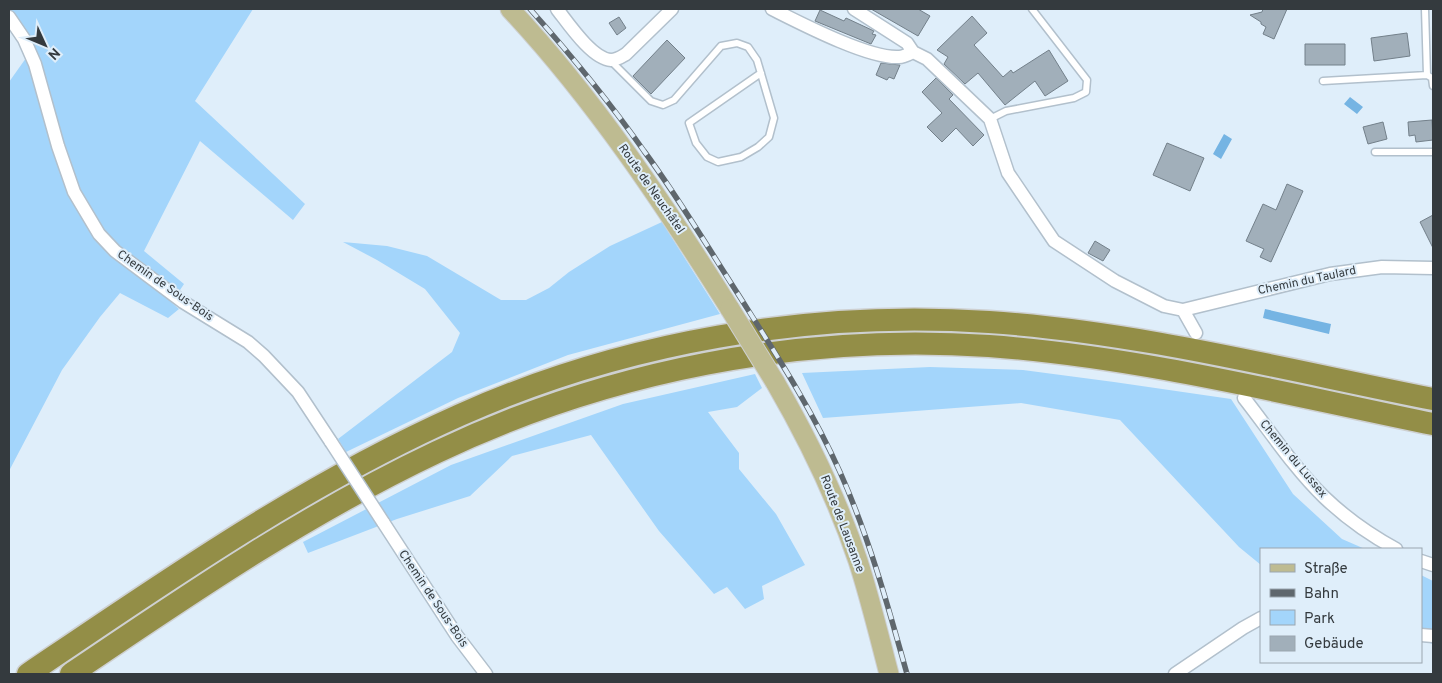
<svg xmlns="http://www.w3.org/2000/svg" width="1442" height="683" viewBox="0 0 1442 683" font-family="Overpass,sans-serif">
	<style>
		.green { fill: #a3d5fb }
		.water { fill: #75b4e3 }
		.building { fill: #a1afba; stroke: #73808a }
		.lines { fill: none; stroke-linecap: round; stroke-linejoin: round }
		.lane-casing { stroke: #b2c0cc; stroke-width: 9 }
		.street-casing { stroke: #b2c0cc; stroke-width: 15 }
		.primary-casing { stroke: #ced0d1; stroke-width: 21 }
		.highway-casing { stroke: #ced0d1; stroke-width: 25 }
		.lane { stroke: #fff; stroke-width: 6 }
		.street { stroke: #fff; stroke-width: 12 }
		.primary { stroke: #bebb91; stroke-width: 19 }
		.highway { stroke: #938e47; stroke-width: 22 }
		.rail-casing { stroke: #5f676d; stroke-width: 5.5 }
		.rail { stroke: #dfeefa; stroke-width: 4; stroke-dasharray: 11; stroke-linecap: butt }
		.street-bridge-casing { stroke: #b2c0cc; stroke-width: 15; stroke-linecap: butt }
		.primary-bridge-casing { stroke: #ced0d1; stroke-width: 21; stroke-linecap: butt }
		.street-bridge { stroke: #fff; stroke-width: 12 }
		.primary-bridge { stroke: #bebb91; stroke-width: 19 }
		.labels { text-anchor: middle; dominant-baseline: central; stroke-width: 4; stroke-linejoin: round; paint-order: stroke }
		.street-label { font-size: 12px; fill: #343a3e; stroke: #dfeefa }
	</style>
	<rect width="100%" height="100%" fill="#dfeefa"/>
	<path class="green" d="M9,9H253L195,101L305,204L293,220L200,141L144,251L184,284L178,293L142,276L179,309L168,318L120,293L100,317L62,370L9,471V82L31,51L9,20Z
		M662,222L720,314L568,355L458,398L346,452L338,439L452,352L460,333L425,289L377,260L343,242L387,246L427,256L501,300H526L549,288L569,272L610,246Z
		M930,367L1023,370L1114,382L1231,399L1293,494L1342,539L1365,549H1261V565L1239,547L1120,420L1021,403L823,418L802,373Z
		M755,374L762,388L737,407L708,412L739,453V469L776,514L805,565L762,586L764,599L745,609L727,587L714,594L659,531L591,435L512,456L470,496L397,519L308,553L303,542L451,465L623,404Z
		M1421,575L1433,581V644L1421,640Z"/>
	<path class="water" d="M1350,97L1363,107L1357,114L1344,104Z
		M1224,134L1232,139L1221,159L1213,154Z
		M1265,309L1331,324L1329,334L1263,318Z"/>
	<path class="building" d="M871,9H918L930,16L918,36Z
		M1263,9H1287L1274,39L1263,34L1266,27L1261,24V22L1250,15L1262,12Z
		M820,10L844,21L846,18L874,31L872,34L876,35L871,44L815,21Z
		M972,16L987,33L974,45L1003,77L1011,70L1013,73L1049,50L1068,81L1045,96L1035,81L1005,105L978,73L965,84L944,64L948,57L937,50Z
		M619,17L626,28L617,35L609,23Z
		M1407,33L1410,56L1374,61L1371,38Z
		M667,40L685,58L651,94L633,76Z
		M1305,44H1345V65H1305Z
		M881,63L900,65L894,79L889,77L887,80L876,75Z
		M936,78L953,95L949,99L984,135L973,146L956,128L942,142L927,127L942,113L922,92Z
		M1432,120L1433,140L1416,142L1415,135L1409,136L1408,122Z
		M1383,122L1387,139L1368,144L1363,127Z
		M1167,143L1204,158L1190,191L1153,175Z
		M1287,184L1303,191L1271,262L1260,257L1264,249L1246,241L1263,204L1276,210Z
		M1433,215V248L1420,222Z
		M1095,241L1110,250L1103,261L1088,253Z"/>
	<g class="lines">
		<g class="lane-casing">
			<path id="lane" d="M611,61L651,101L663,105L674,100L721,46L737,43L748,47L757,60L774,118L769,137L758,147L741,157L718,162L707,157L696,143L689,123L761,73
				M1427,75L1432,78L1433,86
				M1323,81L1427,75L1425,9
				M990,119L1006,111L1074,98L1086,92L1087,80L1032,9
				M1375,152H1433"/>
		</g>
		<g class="street-casing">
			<path id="street" d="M557,9C568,23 592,59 611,60C617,60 621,57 626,54L672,9
				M772,9C800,23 869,59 899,57C904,57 909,54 913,52
				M854,9L907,43L913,52L927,59L990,119L1008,173L1054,241L1115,281L1164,306L1183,310L1330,274L1382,267L1433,268
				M9,17L24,39L35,64L58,146L74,192L99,234L115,251L183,302L248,342L264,356L298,392L331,442
				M1183,310L1196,333
				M1244,398C1270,431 1294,468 1324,497C1346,518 1370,535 1396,549
				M383,522L457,636L486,674
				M1421,561L1433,565
				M1421,635L1433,636
				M1175,674L1243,628L1261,618"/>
		</g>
		<g class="primary-casing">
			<path id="primary" d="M510,9C595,100 664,204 730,309
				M775,382C808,439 837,498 858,561C870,598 879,636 889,674"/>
		</g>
		<g class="highway-casing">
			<path id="highway" d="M28,674C167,580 305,484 460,415C623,342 810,310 989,322C1139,332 1286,370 1433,399
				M71,674C189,594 308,513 437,452C607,371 801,333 989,346C1139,357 1286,394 1433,424"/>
		</g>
		<use href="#lane" class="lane"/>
		<use href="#street" class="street"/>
		<use href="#primary" class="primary"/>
		<use href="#highway" class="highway"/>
		<g class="rail-casing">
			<path id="rail" d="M530,9C570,54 609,101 644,151C678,197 707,246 738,294C774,351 812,409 840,472C869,537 888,606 907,674"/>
		</g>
		<use href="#rail" class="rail"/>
		<g class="street-bridge-casing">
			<path id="street-bridge" d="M331,442L383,522"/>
		</g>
		<g class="primary-bridge-casing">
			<path id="primary-bridge" d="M730,309L775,382"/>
		</g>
		<use href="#street-bridge" class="street-bridge"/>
		<use href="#primary-bridge" class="primary-bridge"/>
	</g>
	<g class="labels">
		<g class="street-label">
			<text transform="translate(651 189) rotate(55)">Route de Neuchâtel</text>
			<text transform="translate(1307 281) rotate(-12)">Chemin du Taulard</text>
			<text transform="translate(165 286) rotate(35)">Chemin de Sous-Bois</text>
			<text transform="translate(1293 459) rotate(50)">Chemin du Lussex</text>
			<text transform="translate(842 524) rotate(69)">Route de Lausanne</text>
			<text transform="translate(433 599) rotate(56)">Chemin de Sous-Bois</text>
		</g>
	</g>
	<rect width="1442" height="683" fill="none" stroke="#343a3e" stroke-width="20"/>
	<rect x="1260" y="548" width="162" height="115" fill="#dfeefa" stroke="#9ba6af"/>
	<rect x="1270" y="564" width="25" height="8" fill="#bebb91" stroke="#9ba6af"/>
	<text x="1304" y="573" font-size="15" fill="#343a3e">Straße</text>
	<rect x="1270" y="589" width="25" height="8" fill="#5f676d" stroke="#9ba6af"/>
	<text x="1304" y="598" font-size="15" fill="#343a3e">Bahn</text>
	<rect x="1270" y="610" width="25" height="15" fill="#a3d5fb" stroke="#9ba6af"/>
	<text x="1304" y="623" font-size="15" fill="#343a3e">Park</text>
	<rect x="1270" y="636" width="25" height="15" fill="#a1afba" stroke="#9ba6af"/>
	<text x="1304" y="648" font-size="15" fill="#343a3e">Gebäude</text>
	<g transform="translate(45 45) rotate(134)" stroke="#dfeefa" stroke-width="4" paint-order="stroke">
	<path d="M0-4L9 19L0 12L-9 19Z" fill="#343a3e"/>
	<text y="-8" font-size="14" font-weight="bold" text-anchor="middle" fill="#343a3e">N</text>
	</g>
</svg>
